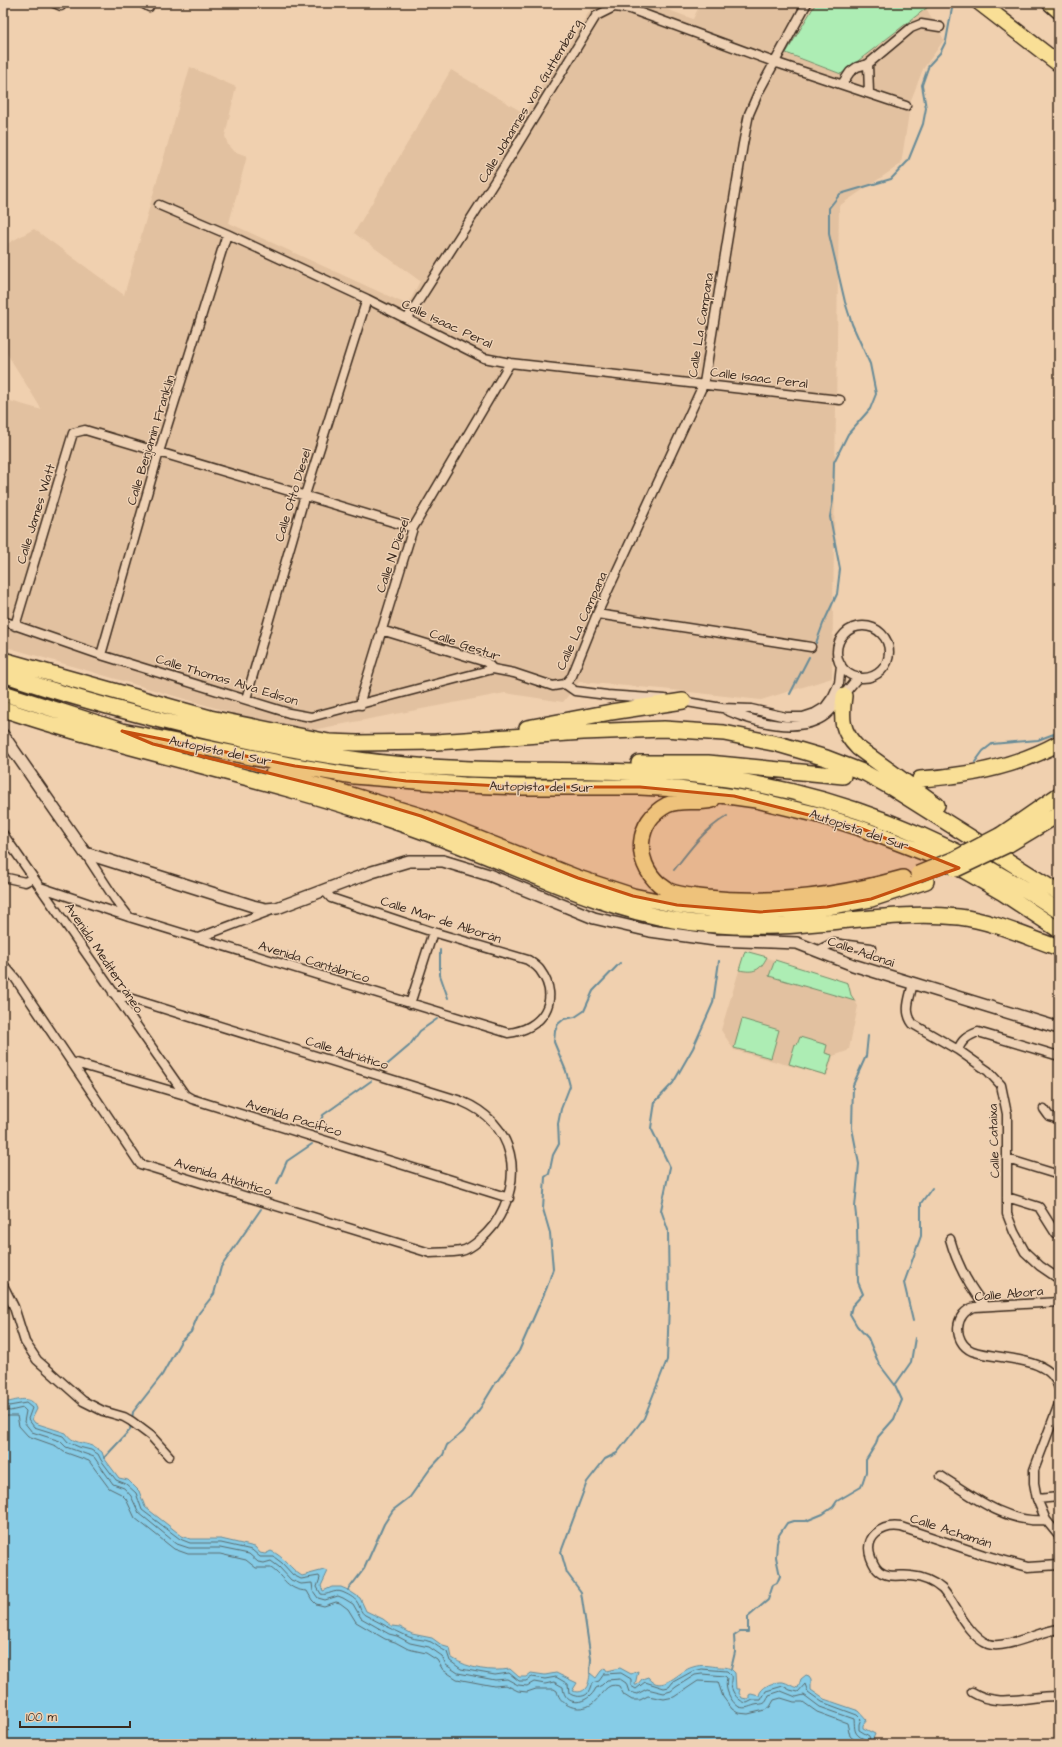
<svg xmlns="http://www.w3.org/2000/svg" width="1062" height="1747" viewBox="0 0 1062 1747" font-family="'Architects Daughter',sans-serif">
	<style>
		.built { fill: #e2c1a0 }
		.green { fill: #adedb4; stroke: #748c69 }
		.water { fill: #86cce7; stroke: #688b97 }
		.lines { fill: none; stroke-linecap: round; stroke-linejoin: round }
		.shore { stroke: #596b6e; stroke-width: 1 }
		.stream { stroke: #688b97; stroke-width: 2 }
		.street-casing { stroke: #3b2a1e; stroke-width: 11 }
		.secondary-casing { stroke: #3b2a1e; stroke-width: 14 }
		.highway-casing { stroke: #3b2a1e; stroke-width: 18 }
		.street { stroke: #eed1b4; stroke-width: 8 }
		.secondary { stroke: #eed1b4; stroke-width: 11 }
		.highway { stroke: #f9df96; stroke-width: 15 }
		.highway-bridge-casing { stroke: #3b2a1e; stroke-width: 18; stroke-linecap: butt }
		.highway-bridge { stroke: #f9df96; stroke-width: 15 }
		.marked { fill: #c55010; fill-opacity: 0.2; stroke: #c55010; stroke-width: 3; stroke-linejoin: round }
		.labels { text-anchor: middle; dominant-baseline: central; stroke-width: 3; stroke-linejoin: round; paint-order: stroke }
		.street-label { font-size: 13px; fill: #3b2a1e; stroke: #eed1b4 }
	</style>
	<rect width="100%" height="100%" fill="#f0d0af"/>
	<filter id="ink" filterUnits="userSpaceOnUse"><feTurbulence type="fractalNoise" baseFrequency=".025" numOctaves="2"/><feDisplacementMap in="SourceGraphic" scale="8" xChannelSelector="R" yChannelSelector="G"/><feConvolveMatrix kernelMatrix="1 2 1 2 8 2 1 2 1" color-interpolation-filters="sRGB"/></filter>
	<g filter="url(#ink)">
		<path class="built" d="M599,3H650L693,19L701,3H801L776,50L841,74L926,8L944,40L923,69L911,100L901,164L839,206L832,678L761,700L662,689L579,682L563,702L505,693L307,731L236,714L3,646V399L42,410L3,347V246L34,229L124,295L190,67L236,87L225,136L228,145L233,151L247,156L229,223L408,305L420,281L354,233L451,70L524,113L593,6Z
			M745,951L848,983L851,995L858,1006L849,1049L847,1051L833,1056L827,1076L734,1050L721,1030Z"/>
		<path class="green" d="M816,3H933L841,74L786,53Z
			M745,951L767,957C760,971 754,973 739,970Z
			M775,960L848,983L851,995L855,1001L769,976Z
			M742,1019L779,1030L771,1058L734,1048Z
			M800,1037L827,1045L825,1053L832,1055L826,1075L789,1064L795,1044L797,1045Z"/>
		<path class="water" d="M3,1397L9,1402C20,1399 33,1396 37,1409L32,1419L35,1423L66,1433C73,1444 83,1442 93,1446C96,1447 99,1450 102,1452L104,1458L119,1478L128,1480L139,1491L145,1507L182,1536L190,1539H221L255,1547L260,1553L265,1554L271,1551C284,1556 290,1569 302,1576L324,1570L328,1571L321,1586L323,1591L332,1587H341L348,1590L360,1598L366,1611L383,1619L392,1626L400,1627L412,1634L432,1638L443,1646L450,1648L452,1658C469,1669 491,1672 510,1669L519,1677H526L531,1673L545,1675L556,1673L577,1683L572,1691C586,1695 589,1685 590,1673L596,1678L601,1671L605,1668L607,1671L620,1668L631,1674L638,1671L635,1685H637L642,1679L648,1677C662,1696 679,1670 693,1667C702,1664 710,1666 719,1667C726,1667 730,1667 735,1673L736,1689H740L739,1693L742,1698L747,1699L749,1698V1695L751,1694L759,1696C760,1687 774,1681 783,1682C788,1683 792,1687 798,1688L801,1679L806,1675L809,1676L811,1679V1690L824,1699L859,1711L867,1720L863,1725V1728L875,1734L873,1739L879,1744H3Z"/>
		<g class="lines">
			<path class="shore" d="M3,1402L9,1406L26,1403L32,1408L28,1419L34,1427L63,1436L68,1442L79,1447L91,1450L98,1454L101,1460L116,1480L126,1484L136,1493L142,1510L180,1539L190,1543H221L252,1550L260,1557H274L282,1563L293,1575L301,1579L319,1576L320,1578L317,1587L321,1594C328,1596 334,1589 342,1592C347,1594 355,1598 357,1602C360,1606 360,1612 365,1615C380,1623 394,1630 409,1637C416,1640 424,1639 431,1642C436,1645 441,1649 447,1652L450,1661L461,1669L495,1675L509,1673L519,1681H526L532,1677L545,1679L556,1677L568,1684L569,1693C573,1697 584,1698 588,1693C590,1690 591,1686 592,1683L599,1681L604,1674L621,1673L631,1679V1686L636,1689L645,1682L664,1688L669,1687L673,1682L693,1671L701,1669L727,1671L731,1675C732,1679 730,1682 731,1685C732,1693 739,1702 747,1703L753,1700H761L766,1691L783,1686L790,1690L798,1692L805,1684L808,1692L822,1702L857,1715L861,1719L859,1724V1730L869,1736L871,1744
				M3,1409L10,1411L23,1408L26,1411L24,1422L32,1432L60,1441L66,1447L94,1457L113,1484L124,1488L131,1496L139,1513L177,1544L189,1548H220L249,1554L258,1562L264,1563L271,1561L279,1567L291,1580L301,1584L312,1583L313,1591L318,1598L325,1600L338,1596L343,1598L353,1604L361,1618L389,1634L397,1636L410,1643L429,1647L442,1656L446,1665L458,1673L495,1680L507,1679L518,1685L527,1686L534,1682L545,1684L554,1682L563,1687C564,1708 588,1705 596,1688L602,1685L607,1680L620,1679L626,1683L629,1692L637,1694L647,1689L664,1693L671,1691L676,1687L695,1675L702,1674L725,1676L727,1678C724,1688 730,1701 739,1707C746,1709 748,1707 755,1705C764,1703 765,1706 769,1695L781,1691L796,1697L804,1695L820,1707L854,1719C855,1729 853,1734 864,1739L866,1744
				M3,1416H17L19,1426L28,1436L56,1446L64,1452L89,1461L109,1488L121,1494L126,1499L135,1518L174,1549L188,1554H220L246,1560L256,1568H271C285,1578 287,1590 307,1591L312,1600L316,1604L324,1606L336,1602L340,1603L348,1609L356,1622L385,1639L395,1642L408,1649L426,1653L437,1660L443,1670L457,1679L494,1686L506,1685L518,1691L527,1692L536,1689H554L557,1691C560,1706 579,1713 592,1704C599,1699 602,1690 610,1686C612,1685 617,1685 619,1686L624,1695L632,1700H640L648,1696L664,1699L674,1697L698,1681L718,1682L723,1697L732,1709L738,1713L748,1714L765,1710L770,1707L774,1700L781,1698L794,1702H803L817,1712L847,1723L850,1736L859,1744"/>
			<path class="stream" d="M816,643L823,624L837,594L840,569L830,517L833,500L834,462L848,434L870,409L876,394L870,364L852,324L845,302L829,234V208L840,194L891,179L908,161L923,124L926,108L922,85L929,65L940,53L946,41L953,3
				M790,694L809,657
				M975,762L983,751L992,744L1038,740L1059,732
				M674,870C690,849 704,830 727,816
				M440,950V975L448,998
				M382,1069L409,1046L420,1031L437,1019
				M317,1130L323,1115L371,1081
				M277,1184L287,1161L312,1144
				M913,1321L904,1283L921,1236V1203L932,1188
				M895,1385L911,1362L915,1338
				M132,1419L133,1412L162,1375L181,1341L191,1332L199,1313L214,1294L221,1267L261,1209
				M104,1458L130,1430L131,1423
				M348,1590L364,1569L384,1524L393,1510L410,1497L430,1469L443,1455L447,1445L463,1432L481,1407L495,1384L519,1351L547,1287L553,1269L550,1233L543,1209L545,1177L549,1174L553,1155L559,1144L558,1124L561,1109L570,1086L566,1071L554,1042L555,1031L558,1024L564,1019L575,1017L584,1011L593,991L620,963
				M731,1669L735,1652L734,1636L740,1632H748V1617L768,1600L773,1585L777,1583L780,1576L776,1557L777,1543L779,1535L787,1523L793,1521H806L823,1514L833,1507L837,1501L861,1487L866,1472V1460L876,1444L878,1437L894,1419L902,1400L895,1385L879,1364L868,1338L857,1326L850,1314L852,1306L863,1294L858,1282L857,1224L855,1207L859,1164L852,1128L853,1085L866,1056L868,1036
				M590,1673L591,1659L581,1592L567,1573L561,1552L587,1482L605,1459L617,1453L644,1418L667,1360L669,1304L668,1230L661,1210L670,1167L651,1128L655,1102L673,1083L693,1048L713,1003L719,961"/>
			<g class="street-casing">
				<path id="street" d="M54,3L61,6L62,3
					M142,3L149,7
					M868,64L869,93
					M842,84L850,72L857,67L868,64L911,28L921,24L940,27
					M159,205L227,234L367,299L484,358L510,363L840,400
					M407,319L502,170L596,16L614,7L630,9L774,62L906,106
					M597,614L811,647
					M3,621L101,655L289,713L311,717L493,669
					M15,626L73,433L85,430L413,528
					M837 652a26 26 0 1 1 52 0a26 26 0 1 1-52 0Z
					M381,630L486,662L493,669L514,673L553,686L565,684
					M101,655L159,452L227,234
					M565,684L572,676L597,614L704,383L743,144L749,114L759,91L807,3
					M565,684L575,691L607,695L665,699
					M246,699L305,495L367,299
					M681,701L722,708L751,709L786,717H803L815,713L825,707L833,696L839,683L841,665
					M361,705V698L413,528L510,363
					M726,710C753,722 801,735 826,715C839,704 847,688 859,677
					M3,834L185,1095
					M85,853L115,899L129,917
					M3,877L25,882L33,878
					M40,887L129,917L508,1033C542,1030 562,1000 540,970C537,966 532,963 528,960L433,932L331,898L324,890
					M198,938L272,910
					M817,951L833,943L871,948
					M3,964L15,978L140,1164L430,1253C440,1252 451,1253 461,1251C472,1249 487,1234 494,1225C526,1178 515,1123 461,1101L113,993
					M913,983C910,998 903,1011 913,1024L958,1050L988,1071L1001,1085L1007,1114V1214L1014,1232L1025,1252L1040,1266L1059,1279
					M410,1004L433,932
					M958,1050C962,1039 968,1036 978,1032L1059,1056
					M72,1062L185,1095L192,1099L509,1198
					M1044,1109L1049,1116L1059,1119
					M1007,1159L1059,1175
					M1007,1197L1039,1207L1056,1234L1059,1235
					M950,1239C957,1264 968,1285 984,1305
					M3,1285L14,1307L25,1342L37,1360L83,1401L103,1411L124,1417L131,1421L151,1436L169,1456
					M1059,1302L975,1307C954,1312 952,1342 972,1351C999,1361 1050,1354 1059,1388
					M1059,1404L1034,1470V1483L1037,1499L1046,1520L1059,1536
					M941,1476C972,1496 1007,1524 1046,1520
					M1037,1499L1059,1497
					M1059,1565L1028,1567L984,1555L901,1527C882,1524 863,1537 871,1558C873,1563 875,1568 879,1571C889,1579 901,1574 911,1576C922,1577 934,1582 942,1589C945,1592 948,1597 951,1601C960,1615 972,1638 988,1644C1005,1650 1040,1631 1059,1629
					M972,1692C999,1709 1029,1695 1059,1696"/>
			</g>
			<g class="secondary-casing">
				<path id="secondary" d="M3,735L85,853L253,906L266,909L277,908L372,872L409,861H443L489,875L594,918L650,931L715,940L797,943L853,965L1059,1028"/>
			</g>
			<g class="highway-casing">
				<path id="highway" d="M980,3L1059,64
					M1050,3L1059,11
					M3,660L210,718L329,742L357,743L436,742L583,732L664,729L724,733L778,744L826,758L865,773L892,788L1059,893
					M3,674C64,695 126,712 188,727C256,743 324,757 394,764C473,772 552,769 631,772C649,773 667,773 686,774C822,787 945,835 1059,911
					M3,693L122,731L295,766L354,776L464,785L519,787H640L678,789L756,800L819,815L860,828L928,854L965,871L1003,893L1059,930
					M844,696C841,719 841,731 858,748L937,805
					M3,709C128,751 259,776 384,818C431,833 477,852 523,871C574,892 619,910 674,920C708,926 744,927 778,926C839,923 899,911 959,917C993,921 1027,937 1059,948
					M527,728L611,712L683,701
					M639,763H708L843,776
					M272,775L328,788L421,816L578,878L633,896L677,905L722,911L760,912L794,910L827,907L871,899L926,881
					M920,779C969,776 1016,767 1059,743
					M712,800C698,804 681,798 667,805C636,821 633,861 659,884C662,886 665,889 669,891C681,896 694,896 707,898C774,905 839,896 903,878
					M1001,835L1059,795
					M1009,844L1059,814"/>
			</g>
			<use href="#street" class="street"/>
			<use href="#secondary" class="secondary"/>
			<use href="#highway" class="highway"/>
			<g class="highway-bridge-casing">
				<path id="highway-bridge" d="M956,869L1009,844
					M918,874L955,859L1001,835"/>
			</g>
			<use href="#highway-bridge" class="highway-bridge"/>
		</g>
	</g>
	<path class="marked" d="M122,731L295,766L406,781L519,787H640L734,796L860,828L959,868L871,899L827,907L760,912L677,905L633,896L578,878L421,816L328,788L153,744Z"/>
	<g class="labels">
		<g class="street-label">
			<text transform="translate(530 101) rotate(-59)">Calle Johannes von Guttemberg</text>
			<text transform="translate(447 324) rotate(25)">Calle Isaac Peral</text>
			<text transform="translate(701 325) rotate(-81)">Calle La Campana</text>
			<text transform="translate(759 378) rotate(7)">Calle Isaac Peral</text>
			<text transform="translate(151 440) rotate(-73)">Calle Benjamin Franklin</text>
			<text transform="translate(293 495) rotate(-73)">Calle Otto Diesel</text>
			<text transform="translate(36 514) rotate(-73)">Calle James Watt</text>
			<text transform="translate(393 555) rotate(-71)">Calle N Diesel</text>
			<text transform="translate(582 621) rotate(-66)">Calle La Campana</text>
			<text transform="translate(465 645) rotate(19)">Calle Gestur</text>
			<text transform="translate(227 680) rotate(17)">Calle Thomas Alva Edison</text>
			<text transform="translate(220 751) rotate(12)">Autopista del Sur</text>
			<text transform="translate(541 787) rotate(1)">Autopista del Sur</text>
			<text transform="translate(859 830) rotate(19)">Autopista del Sur</text>
			<text transform="translate(441 920) rotate(18)">Calle Mar de Alborán</text>
			<text transform="translate(861 952) rotate(19)">Calle Adonai</text>
			<text transform="translate(104 958) rotate(56)">Avenida Mediterráneo</text>
			<text transform="translate(314 962) rotate(17)">Avenida Cantábrico</text>
			<text transform="translate(347 1053) rotate(17)">Calle Adriático</text>
			<text transform="translate(294 1118) rotate(17)">Avenida Pacífico</text>
			<text transform="translate(994 1141) rotate(-92)">Calle Cataixa</text>
			<text transform="translate(223 1177) rotate(17)">Avenida Atlántico</text>
			<text transform="translate(1009 1294) rotate(-5)">Calle Abora</text>
			<text transform="translate(951 1531) rotate(18)">Calle Achamán</text>
		</g>
	</g>
	<rect width="1062" height="1747" fill="none" stroke="#eed1b4" stroke-width="16"/>
	<rect x="8" y="8" width="1046" height="1731" fill="none" stroke="#3b2a1e" stroke-width="1.5" filter="url(#ink)"/>
	<path d="M20 1721v6h110v-6" fill="none" stroke="#3b2a1e" stroke-width="2"/>
	<text x="26" y="1721" font-size="12" fill="#3b2a1e" stroke="#eed1b4" stroke-width="3" paint-order="stroke">100 m</text>
</svg>
